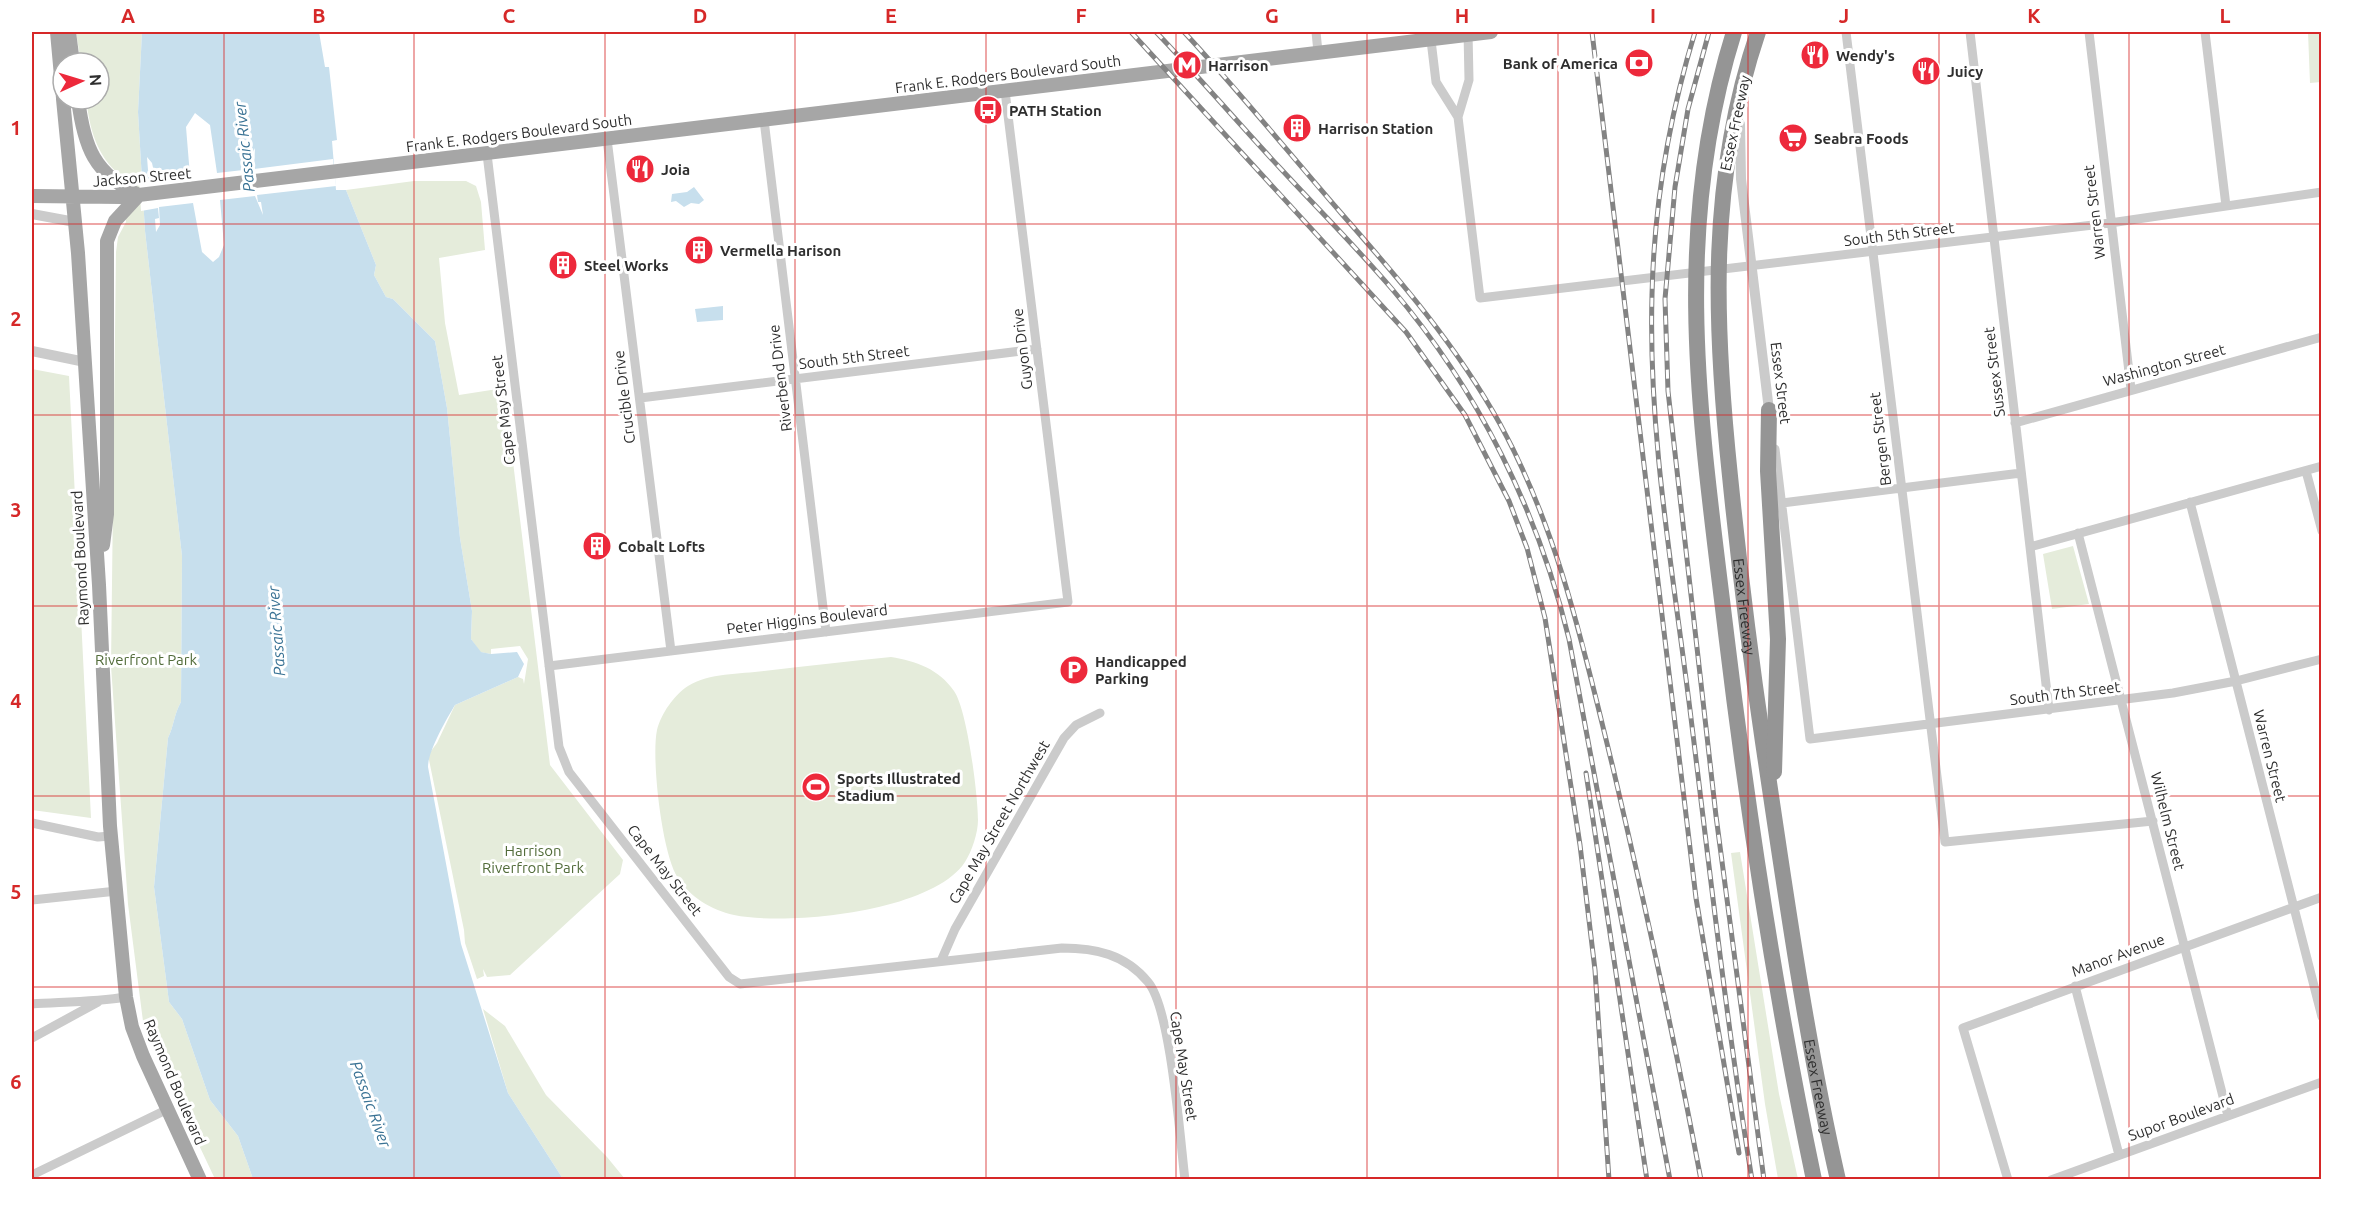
<svg xmlns="http://www.w3.org/2000/svg" width="2353" height="1211" viewBox="0 0 2353 1211" font-family="Ubuntu,sans-serif">
	<style>
		.green { fill: #e5ecdb }
		.water { fill: #c7dfed }
		.pier { fill: #fff }
		.lines { fill: none; stroke-linecap: round; stroke-linejoin: round }
		.minor { stroke: #cbcbcb; stroke-width: 9 }
		.tertiary { stroke: #cbcbcb; stroke-width: 10 }
		.primary { stroke: #a6a6a6; stroke-width: 14 }
		.motorway { stroke: #959595; stroke-width: 16 }
		.rail-casing { stroke: #838383; stroke-width: 5 }
		.rail { stroke: #fff; stroke-width: 3; stroke-dasharray: 9; stroke-linecap: butt }
		.grid { fill: none; stroke: #d62828; stroke-width: 1.5; stroke-opacity: 0.55 }
		.labels { text-anchor: middle; dominant-baseline: central; stroke-width: 6; stroke-linejoin: round; paint-order: stroke }
		.poi-label { font-size: 15px; font-weight: bold; fill: #2e2e2e; stroke: #fff; text-anchor: start }
		.street-label { font-size: 15px; fill: #2e2e2e; stroke: #fff }
		.park-label { font-size: 15px; fill: #526c3a; stroke: #fff }
		.water-label { font-size: 16px; font-style: italic; fill: #397294; stroke: #fff }
		.neatline { fill: none; stroke: #d62828; stroke-width: 2 }
		.grid-label { font-size: 20px; text-anchor: middle; font-weight: bold; fill: #d62828 }
	</style>
	<rect width="100%" height="100%" fill="#fff"/>
	<path class="green" d="M76,32H142L138,112L145,231L182,556L181,702C174,714 174,726 168,738L154,887L169,1002L182,1019L210,1100L238,1136L253,1179H215L144,1029L128,904L111,666L116,252L118,237L126,222L120,175C96,155 90,129 86,99H99V63H81Z
		M2308,32H2321V82L2310,83Z
		M414,181H466L476,186L481,202L485,250L439,258L445,323L459,395L504,388L550,765L623,860L620,874L510,975L487,977L483,969L484,976L477,979L465,943L464,930L428,755L437,743L455,705L518,677L523,679L524,684L528,659L520,646L491,649V654L480,652L471,639L472,611L460,538L447,408L435,341L393,299L386,297L374,275L376,265L346,190Z
		M32,369L69,376L91,818L32,810Z
		M2073,546L2089,604L2052,609L2043,554Z
		M891,657C916,661 939,669 954,691C967,709 978,795 978,820C978,833 972,851 965,862C932,912 789,926 734,915C711,910 690,897 678,878C662,855 651,758 657,730C661,714 674,695 688,686C709,673 740,674 764,671C807,666 849,661 891,657Z
		M1740,852L1779,1094L1798,1179H1778L1765,1104L1731,853Z
		M483,1009L505,1026L546,1095L607,1157L625,1179H563L508,1093Z"/>
	<path class="water" d="M142,32H319L325,67H329L337,140L332,141L336,190H346L376,265L374,275L386,297L393,299L435,341L447,408L460,538L472,611L471,639L481,652L491,654L517,652L524,664L518,677L455,705C446,720 428,751 428,767L461,944L508,1093L563,1179H253L238,1136L210,1100L182,1019L169,1002L154,887L168,738C174,726 174,714 181,702L182,556L145,231L138,112Z
		M694,187L704,200L699,204L691,203L684,207L676,201L671,202L672,194L687,192Z
		M723,306V320L697,322L695,309Z"/>
	<path class="pier" d="M195,113L210,125L217,173L252,169V154L255,148L254,169L333,159L336,186L257,195L258,202H261L263,215L255,196L220,200L224,245L219,257L213,262L202,252L193,203L159,207L160,225L156,232L155,219L159,218L158,208L141,211L139,181H154L153,170H148L147,157L152,163L156,181L190,176L186,127Z"/>
	<g class="lines">
		<path class="minor" d="M1316,32L1318,52
			M1430,32L1436,82L1458,117
			M1468,32L1469,80L1458,117L1480,298L2110,223L2322,192
			M1846,32L1945,842L2153,821
			M1970,32L2049,710
			M2089,32L2131,389
			M2205,32L2226,206
			M764,120L826,632
			M607,139L671,651
			M487,154L559,747L569,772L729,977L740,984L1062,948C1095,948 1125,954 1148,982C1171,1009 1180,1139 1185,1180
			M640,398L1037,349
			M2015,423L2322,337
			M1775,449L1810,739L2173,693L2236,681L2322,659
			M2306,471L2322,531
			M2190,502L2322,1017
			M1782,503L2021,473
			M2078,533L2228,1116
			M2030,547L2322,466
			M549,666L1068,602L1005,91
			M32,823L98,837L111,836
			M32,900L117,891
			M941,961L955,929L1064,738L1076,725L1100,713
			M2075,986L2119,1155
			M32,1004C63,1002 95,1002 126,997
			M32,1038L98,1002
			M32,1175L168,1109
			M2008,1180L1963,1028L2322,897
			M2051,1180L2322,1082"/>
		<path class="tertiary" d="M1740,124L1741,179L1769,410
			M32,214L75,222
			M32,351L85,362"/>
		<path class="primary" d="M57,32L63,98
			M69,32L73,63
			M63,99L78,253L99,585L110,826L126,997L132,1027L143,1056L200,1180
			M78,99C84,147 94,174 139,195
			M32,196L122,197L1491,32
			M103,545L107,514V241L115,221L139,195"/>
		<g class="motorway">
			<path d="M1734,32C1670,236 1701,425 1726,633C1748,816 1776,999 1814,1180"/>
			<path id="s1" d="M1758,32C1708,180 1714,323 1730,476C1739,565 1750,654 1763,742C1785,889 1805,1035 1838,1180"/>
			<path d="M1769,410L1768,471L1778,639L1774,772"/>
		</g>
		<g class="rail-casing">
			<path id="rail" d="M1131,32L1406,332L1465,415L1509,501L1527,548L1545,618L1580,845L1595,970L1609,1180
				M1156,32C1199,77 1239,124 1281,169C1318,209 1357,248 1392,289C1478,390 1538,511 1569,639L1670,1180
				M1184,32C1238,90 1288,152 1341,213C1399,279 1457,346 1500,424C1559,532 1584,650 1613,768C1645,905 1675,1041 1701,1180
				M1592,32L1696,898L1739,1153
				M1695,32C1669,117 1654,206 1652,295C1648,436 1674,578 1691,718C1710,872 1727,1026 1752,1180
				M1709,32L1688,109L1675,187L1665,299L1668,391L1716,816L1764,1180
				M1586,773L1647,1180"/>
		</g>
		<use href="#rail" class="rail"/>
	</g>
	<path class="grid" d="M224,32V1180M414,32V1180M605,32V1180M795,32V1180M986,32V1180M1176,32V1180M1367,32V1180M1558,32V1180M1748,32V1180M1939,32V1180M2129,32V1180M32,224H2322M32,415H2322M32,606H2322M32,796H2322M32,987H2322"/>
	<defs>
		<g id="restaurant-disc" transform="scale(1.5)"><circle r="9.5" fill="#ed293b" stroke="#fff"/><path d="M-5-6h1v4h1v-4h1v4h1v-4h1v5L-1.5 .5V6h-2V.5L-5-1ZM5-6V6H3V1.5H1.5Q1.5-4 5-6Z" fill="#fff"/></g>
		<g id="bank-disc" transform="scale(1.5)"><circle r="9.5" fill="#ed293b" stroke="#fff"/><path d="M-6-4H6V4H-6ZM0-2.3a2.3 2.3 0 1 0 0 4.6a2.3 2.3 0 1 0 0-4.6Z" fill="#fff"/></g>
		<g id="metro-disc" transform="scale(1.5)"><circle r="9.5" fill="#ed293b" stroke="#fff"/><path d="M-5.5 5V-5H-3L0 0L3-5H5.5V5H3V-.5L0 4L-3-.5V5Z" fill="#fff"/></g>
		<g id="bus-disc" transform="scale(1.5)"><circle r="9.5" fill="#ed293b" stroke="#fff"/><path d="M-5-6H5V4H4V6H2V4H-2V6H-4V4H-5ZM-3.5-4V0h7V-4ZM-3.5 1.2v1.5H-2V1.2ZM2 1.2v1.5H3.5V1.2Z" fill="#fff"/></g>
		<g id="building-disc" transform="scale(1.5)"><circle r="9.5" fill="#ed293b" stroke="#fff"/><path d="M-4-6H4V6H1V3H-1V6H-4ZM-2.5-4.3h1.7v1.8h-1.7ZM.8-4.3h1.7v1.8H.8ZM-2.5-1h1.7V.8h-1.7ZM.8-1h1.7V.8H.8Z" fill="#fff"/></g>
		<g id="supermarket-disc" transform="scale(1.5)"><circle r="9.5" fill="#ed293b" stroke="#fff"/><path d="M-6-5.5h2.5l.6 2H6L4.5 2H-2.5L-4.4-4H-6ZM-1.5 3.2a1.3 1.3 0 1 0 .1 0ZM3 3.2a1.3 1.3 0 1 0 .1 0Z" fill="#fff"/></g>
		<g id="parking-disc" transform="scale(1.5)"><circle r="9.5" fill="#ed293b" stroke="#fff"/><path d="M-3.5-5.5H1a3.5 3.5 0 0 1 0 7H-1V5.5H-3.5ZM-1-3.4V-.6H.8a1.4 1.4 0 0 0 0-2.8Z" fill="#fff"/></g>
		<g id="stadium-disc" transform="scale(1.5)"><circle r="9.5" fill="#ed293b" stroke="#fff"/><path d="M0-5a6.5 5 0 1 0 0 10a6.5 5 0 1 0 0-10ZM-3.5-1.8h7v3.6h-7Z" fill="#fff"/></g>
	</defs>
	<g fill-rule="evenodd">
		<use href="#restaurant-disc" x="1815" y="55"/>
		<use href="#bank-disc" x="1639" y="63"/>
		<use href="#metro-disc" x="1187" y="65"/>
		<use href="#restaurant-disc" x="1926" y="71"/>
		<use href="#bus-disc" x="988" y="110"/>
		<use href="#building-disc" x="1297" y="128"/>
		<use href="#supermarket-disc" x="1793" y="138"/>
		<use href="#restaurant-disc" x="640" y="169"/>
		<use href="#building-disc" x="699" y="250"/>
		<use href="#building-disc" x="563" y="265"/>
		<use href="#building-disc" x="597" y="546"/>
		<use href="#parking-disc" x="1074" y="670"/>
		<use href="#stadium-disc" x="816" y="787"/>
	</g>
	<g class="labels">
		<g class="poi-label">
			<text x="1836" y="55">Wendy's</text>
			<text x="1618" y="63" text-anchor="end">Bank of America</text>
			<text x="1208" y="65">Harrison</text>
			<text x="1947" y="71">Juicy</text>
			<text x="1009" y="110">PATH Station</text>
			<text x="1318" y="128">Harrison Station</text>
			<text x="1814" y="138">Seabra Foods</text>
			<text x="661" y="169">Joia</text>
			<text x="720" y="250">Vermella Harison</text>
			<text x="584" y="265">Steel Works</text>
			<text x="618" y="546">Cobalt Lofts</text>
			<text x="1095" y="661">Handicapped<tspan x="1095" dy="17">Parking</tspan></text>
			<text x="837" y="778">Sports Illustrated<tspan x="837" dy="17">Stadium</tspan></text>
		</g>
		<g class="street-label">
			<text transform="translate(1008 74) rotate(-7)">Frank E. Rodgers Boulevard South</text>
			<text transform="translate(1735 123) rotate(-78)">Essex Freeway</text>
			<text transform="translate(519 133) rotate(-7)">Frank E. Rodgers Boulevard South</text>
			<text transform="translate(142 177) rotate(-5)">Jackson Street</text>
			<text transform="translate(2094 212) rotate(-97)">Warren Street</text>
			<text transform="translate(1899 234) rotate(-7)">South 5th Street</text>
			<text transform="translate(1022 349) rotate(-97)">Guyon Drive</text>
			<text transform="translate(854 357) rotate(-7)">South 5th Street</text>
			<text transform="translate(2164 365) rotate(-15)">Washington Street</text>
			<text transform="translate(1994 372) rotate(-97)">Sussex Street</text>
			<text transform="translate(780 378) rotate(-97)">Riverbend Drive</text>
			<text transform="translate(1781 383) rotate(83)">Essex Street</text>
			<text transform="translate(624 397) rotate(-97)">Crucible Drive</text>
			<text transform="translate(503 410) rotate(-97)">Cape May Street</text>
			<text transform="translate(1880 439) rotate(-97)">Bergen Street</text>
			<text transform="translate(80 558) rotate(-93)">Raymond Boulevard</text>
			<text stroke="none"><textPath href="#s1" startOffset="580">Essex Freeway</textPath></text>
			<text transform="translate(807 619) rotate(-7)">Peter Higgins Boulevard</text>
			<text transform="translate(2065 693) rotate(-7)">South 7th Street</text>
			<text transform="translate(2270 756) rotate(76)">Warren Street</text>
			<text transform="translate(2168 821) rotate(76)">Wilhelm Street</text>
			<text transform="translate(999 822) rotate(-60)">Cape May Street Northwest</text>
			<text transform="translate(665 870) rotate(52)">Cape May Street</text>
			<text transform="translate(2118 955) rotate(-20)">Manor Avenue</text>
			<text transform="translate(1184 1066) rotate(81)">Cape May Street</text>
			<text transform="translate(175 1082) rotate(67)">Raymond Boulevard</text>
			<text stroke="none"><textPath href="#s1" startOffset="1066">Essex Freeway</textPath></text>
			<text transform="translate(2181 1117) rotate(-20)">Supor Boulevard</text>
		</g>
		<g class="park-label">
			<text x="146" y="659">Riverfront Park</text>
			<text x="533" y="850">Harrison<tspan x="533" dy="17">Riverfront Park</tspan></text>
		</g>
		<g class="water-label">
			<text transform="translate(244 147) rotate(-96)">Passaic River</text>
			<text transform="translate(276 631) rotate(-94)">Passaic River</text>
			<text transform="translate(371 1104) rotate(70)">Passaic River</text>
		</g>
	</g>
	<rect width="2353" height="1211" fill="none" stroke="#ffffff" stroke-width="66"/>
	<g transform="translate(81 81) rotate(86)"><circle r="28" fill="#ffffff" stroke="#ababab" stroke-width="1.5"/>
	<path d="M0-4.5L10 22L0 15L-10 22Z" fill="#ed293b"/>
	<text y="-9" font-size="16" font-weight="bold" text-anchor="middle" fill="#2e2e2e">N</text>
	</g>
	<rect x="33" y="33" width="2287" height="1145" class="neatline"/>
	<g class="grid-label">
		<text x="128" y="23">A</text>
		<text x="319" y="23">B</text>
		<text x="509" y="23">C</text>
		<text x="700" y="23">D</text>
		<text x="891" y="23">E</text>
		<text x="1081" y="23">F</text>
		<text x="1272" y="23">G</text>
		<text x="1462" y="23">H</text>
		<text x="1653" y="23">I</text>
		<text x="1844" y="23">J</text>
		<text x="2034" y="23">K</text>
		<text x="2225" y="23">L</text>
		<text x="16" y="135">1</text>
		<text x="16" y="326">2</text>
		<text x="16" y="517">3</text>
		<text x="16" y="708">4</text>
		<text x="16" y="899">5</text>
		<text x="16" y="1089">6</text>
	</g>
</svg>
